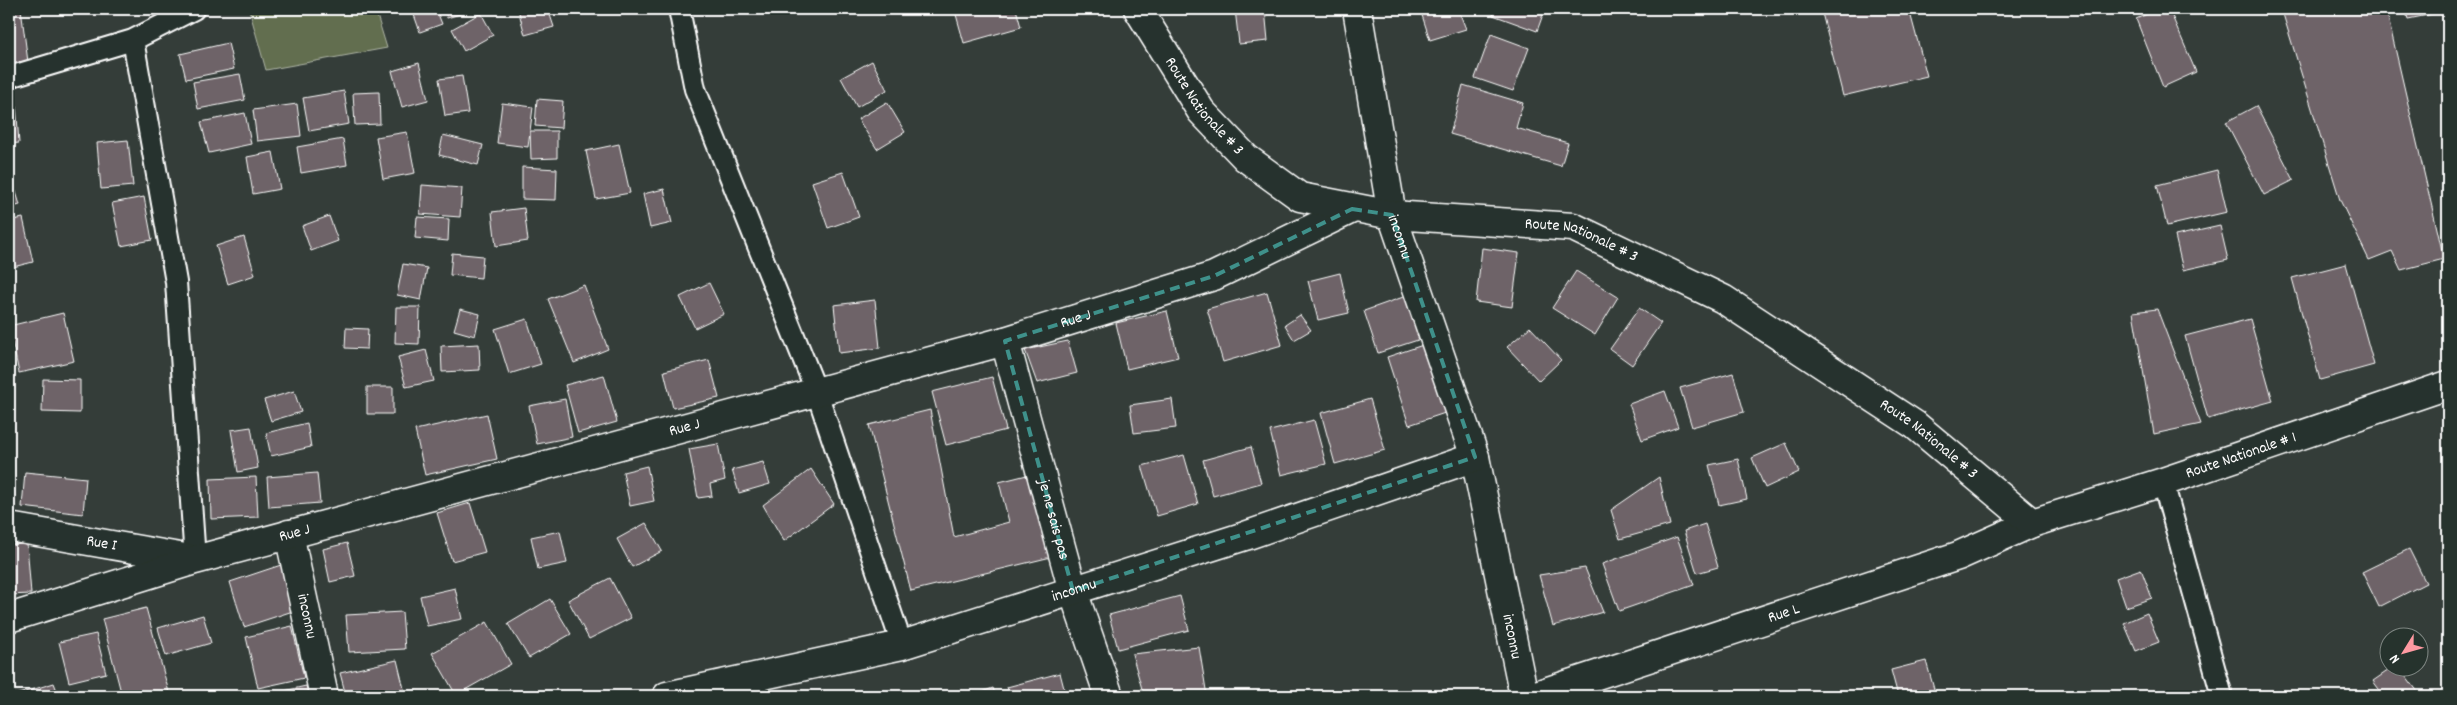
<svg xmlns="http://www.w3.org/2000/svg" width="2457" height="705" viewBox="0 0 2457 705" font-family="Dekko,sans-serif">
	<style>
		.green { fill: #626e4f; stroke: #b0b6a7 }
		.building { fill: #6e6367; stroke: #fff }
		.lines { fill: none; stroke-linecap: round; stroke-linejoin: round }
		.service-casing { stroke: #fff; stroke-width: 24 }
		.minor-casing { stroke: #fff; stroke-width: 31 }
		.tertiary-casing { stroke: #fff; stroke-width: 31 }
		.primary-casing { stroke: #fff; stroke-width: 31 }
		.service { stroke: #26332d; stroke-width: 20 }
		.minor { stroke: #26332d; stroke-width: 28 }
		.tertiary { stroke: #26332d; stroke-width: 28 }
		.primary { stroke: #26332d; stroke-width: 28 }
		.marked { fill: none; stroke: #3f918b; stroke-width: 4; stroke-dasharray: 10 6; stroke-linejoin: round }
		.labels { text-anchor: middle; dominant-baseline: central; stroke-width: 4.5; stroke-linejoin: round; paint-order: stroke }
		.street-label { font-size: 16px; fill: #fff; stroke: #26332d }
	</style>
	<rect width="100%" height="100%" fill="#343d39"/>
	<filter id="ink" filterUnits="userSpaceOnUse"><feTurbulence type="fractalNoise" baseFrequency=".02" numOctaves="2"/><feDisplacementMap in="SourceGraphic" scale="10" xChannelSelector="R" yChannelSelector="G"/><feConvolveMatrix kernelMatrix="1 2 1 2 8 2 1 2 1" color-interpolation-filters="sRGB"/></filter>
	<g filter="url(#ink)">
		<path class="green" d="M249,9H375L387,48L266,70Z"/>
		<path class="building" d="M9,9H21L28,62L9,64Z
			M412,9H436L442,24L420,32Z
			M444,9H476L447,18Z
			M518,9H548L554,27L525,35Z
			M961,9H1016L1021,27L964,43L955,11Z
			M1235,9H1265L1268,41L1239,44Z
			M1420,9H1458L1466,29L1430,40Z
			M1496,9H1545L1537,31L1493,15Z
			M1821,9H1909L1927,76L1843,96Z
			M2158,9H2169L2196,72L2163,87L2136,19Z
			M2303,9H2386L2444,259L2401,270L2392,251L2369,260L2340,200L2283,14Z
			M2405,9H2443V12L2408,19Z
			M481,13L493,35L464,51L452,29Z
			M1491,34L1529,48L1513,91L1475,78Z
			M228,43L234,69L186,79L180,54Z
			M872,61L887,90L857,107L841,78Z
			M419,63L428,100L402,107L392,71Z
			M240,74L245,100L198,109L193,82Z
			M462,76L468,113L445,116L439,79Z
			M1463,85L1523,103L1516,128L1568,143L1561,166L1450,134Z
			M344,91L349,124L309,131L303,98Z
			M379,92L380,124L355,125L353,93Z
			M537,99L563,101L561,128L535,126Z
			M887,102L905,132L877,149L858,119Z
			M502,103L533,107L528,147L497,143Z
			M9,104H16L19,143L9,144Z
			M297,104L301,136L257,141L253,110Z
			M2256,106L2294,180L2264,195L2226,122Z
			M245,113L251,144L209,153L201,122Z
			M530,131H557V158L531,159Z
			M407,132L415,173L383,179L376,137Z
			M443,135L483,145L478,165L439,155Z
			M343,139L347,165L301,173L297,147Z
			M128,140L133,186L101,189L97,143Z
			M619,144L630,193L596,199L586,151Z
			M273,152L280,189L253,194L247,157Z
			M522,167L557,169L556,200L522,199Z
			M9,169L20,205L9,208Z
			M2217,170L2227,212L2167,226L2157,185Z
			M843,172L859,217L828,228L812,182Z
			M422,185L462,188L460,217L420,214Z
			M664,189L672,223L650,228L643,194Z
			M144,197L152,240L121,246L112,203Z
			M524,208L528,241L496,246L492,212Z
			M329,216L338,241L311,251L302,226Z
			M417,217L449,219L448,241L415,238Z
			M23,218L33,262L9,268V221Z
			M2220,226L2228,260L2183,270L2175,236Z
			M244,237L255,275L228,284L216,246Z
			M1482,248L1519,253L1512,307L1476,302Z
			M452,253L483,256L481,278L450,275Z
			M403,264L427,268L421,300L397,295Z
			M2346,264L2374,365L2320,380L2292,278Z
			M1576,271L1618,297L1595,335L1552,308Z
			M1340,273L1349,313L1318,320L1308,281Z
			M709,283L724,314L695,328L680,297Z
			M584,285L608,349L574,363L548,299Z
			M1267,292L1282,345L1223,362L1207,309Z
			M1409,295L1424,338L1378,353L1364,311Z
			M875,300L880,348L839,353L834,305Z
			M396,307H420L419,344L395,343Z
			M1639,308L1661,323L1632,365L1610,349Z
			M460,309L480,314L475,336L454,330Z
			M2157,309L2201,424L2154,434L2133,312Z
			M1167,311L1178,357L1127,369L1116,323Z
			M63,313L74,361L19,373L9,326Z
			M1300,315L1311,330L1294,340L1285,325Z
			M527,319L541,364L509,374L495,329Z
			M2250,319L2273,401L2208,419L2185,336Z
			M1530,327L1561,360L1539,381L1507,347Z
			M346,328L368,329L367,349L345,348Z
			M1068,341L1077,373L1037,383L1025,350Z
			M479,344L480,370L442,372L441,346Z
			M1426,344L1448,412L1409,425L1387,357Z
			M426,350L434,381L406,387L398,357Z
			M709,360L719,398L673,408L664,371Z
			M1733,373L1744,412L1692,427L1680,388Z
			M604,375L617,422L578,433L565,385Z
			M992,377L1006,430L946,445L932,392Z
			M43,379L80,380V413L42,412Z
			M367,387H393V414H367Z
			M294,391L301,412L271,421L264,400Z
			M1665,391L1678,427L1642,440L1629,404Z
			M565,399L572,437L537,444L529,406Z
			M1172,399L1176,428L1134,433L1130,405Z
			M1370,399L1385,450L1335,464L1321,413Z
			M930,410L954,537L1009,522L999,482L1031,474L1051,557L911,591L869,425Z
			M487,414L497,459L425,475L415,430Z
			M1314,420L1326,464L1281,475L1270,431Z
			M307,423L311,447L271,456L266,433Z
			M251,427L258,468L238,472L231,430Z
			M1786,443L1799,472L1765,488L1752,458Z
			M718,444L725,480L710,484L712,496L698,498L689,449Z
			M1251,447L1261,483L1213,496L1203,460Z
			M1184,455L1198,504L1157,516L1142,466Z
			M1738,459L1747,499L1719,505L1709,465Z
			M763,462L770,484L739,493L732,470Z
			M647,466L654,501L630,506L623,472Z
			M811,469L834,504L784,541L763,505Z
			M25,472L86,478L83,514L22,507Z
			M317,473L320,503L269,507L267,477Z
			M256,477L258,517L211,519L210,479Z
			M1659,477L1670,525L1620,539L1611,510Z
			M470,503L485,552L452,561L437,513Z
			M646,523L662,551L632,567L617,539Z
			M1705,524L1718,567L1697,573L1684,531Z
			M560,531L567,563L538,569L531,537Z
			M1677,537L1694,585L1619,611L1602,564Z
			M347,543L355,576L330,582L323,549Z
			M27,544L31,594L9,595V545Z
			M2409,549L2426,583L2379,607L2362,572Z
			M281,565L296,610L244,627L230,582Z
			M1585,568L1603,612L1553,626L1539,575Z
			M2141,569L2152,598L2126,607L2116,578Z
			M610,578L631,618L589,639L568,600Z
			M455,588L462,619L427,626L420,596Z
			M1180,596L1189,630L1118,649L1109,615Z
			M550,599L571,634L529,658L508,624Z
			M146,608L170,696H122L102,619Z
			M402,612L405,649L349,652L346,615Z
			M2147,613L2159,642L2136,651L2124,623Z
			M203,615L211,643L166,656L158,628Z
			M487,622L511,664L456,695L432,653Z
			M292,626L304,678L258,688L246,637Z
			M96,634L106,673L69,682L59,642Z
			M1199,647L1207,696H1144L1132,654Z
			M397,660L405,693L393,696H346L340,673Z
			M1926,661L1936,696H1898L1891,670Z
			M2392,668H2400L2418,692L2411,696H2384L2373,681Z
			M1060,673L1066,696H1010L1007,687Z
			M54,683L59,696H12Z
			M306,686L309,696H261Z
			M993,688L996,696H971Z"/>
		<g class="lines">
			<g class="service-casing">
				<path id="service" d="M679,9L695,89L817,393L902,645
					M133,40L176,282L195,560
					M9,77L133,40L194,9
					M2163,482L2222,696"/>
			</g>
			<g class="minor-casing">
				<g id="minor">
					<path id="s1" d="M1357,9L1392,215L1475,457L1524,696"/>
					<path id="s2" d="M1005,341L1073,591L1109,696"/>
					<path id="s3" d="M9,527L191,559"/>
					<path id="s4" d="M289,534L324,696"/>
					<path id="s5" d="M9,618L195,560L1005,341L1214,276L1352,209"/>
					<path id="s6" d="M667,696L902,645L1245,536L1475,457"/>
				</g>
			</g>
			<g class="tertiary-casing">
				<g id="tertiary">
					<path id="s7" d="M1533,696L1958,556L2032,523"/>
				</g>
			</g>
			<g class="primary-casing">
				<g id="primary">
					<path id="s8" d="M1138,9L1201,111L1246,158L1300,197L1392,215L1573,227L1723,299L1915,425L2032,523L2163,482L2448,385"/>
				</g>
			</g>
			<use href="#service" class="service"/>
			<use href="#minor" class="minor"/>
			<use href="#tertiary" class="tertiary"/>
			<use href="#primary" class="primary"/>
		</g>
	</g>
	<path class="marked" d="M1352,209L1392,215L1475,457L1073,591L1005,341L1214,276Z"/>
	<g class="labels">
		<g class="street-label">
			<text stroke="none"><textPath href="#s8" startOffset="118">Route Nationale # 3</textPath></text>
			<text stroke="none"><textPath href="#s1" startOffset="232">inconnu</textPath></text>
			<text stroke="none"><textPath href="#s8" startOffset="538">Route Nationale # 3</textPath></text>
			<text stroke="none"><textPath href="#s5" startOffset="1108">Rue J</textPath></text>
			<text stroke="none"><textPath href="#s5" startOffset="702">Rue J</textPath></text>
			<text stroke="none"><textPath href="#s8" startOffset="942">Route Nationale # 3</textPath></text>
			<text stroke="none"><textPath href="#s8" startOffset="1295">Route Nationale # 1</textPath></text>
			<text stroke="none"><textPath href="#s2" startOffset="185">je ne sais pas</textPath></text>
			<text stroke="none"><textPath href="#s5" startOffset="298">Rue J</textPath></text>
			<text stroke="none"><textPath href="#s3" startOffset="94">Rue I</textPath></text>
			<text stroke="none"><textPath href="#s6" startOffset="421">inconnu</textPath></text>
			<text stroke="none"><textPath href="#s7" startOffset="264">Rue L</textPath></text>
			<text stroke="none"><textPath href="#s4" startOffset="84">inconnu</textPath></text>
			<text stroke="none"><textPath href="#s1" startOffset="648">inconnu</textPath></text>
		</g>
	</g>
	<rect width="2457" height="705" fill="none" stroke="#26332d" stroke-width="30"/>
	<rect x="15" y="15" width="2427" height="675" fill="none" stroke="#fff" stroke-width="2" filter="url(#ink)"/>
	<g transform="translate(2404 652) rotate(233)"><circle r="24" fill="#26332d" stroke="#7d8581"/>
	<path d="M0-4L9 19L0 12L-9 19Z" fill="#ff9aa2"/>
	<text y="-8" font-size="14" font-weight="bold" text-anchor="middle" fill="#ffffff">N</text>
	</g>
</svg>
